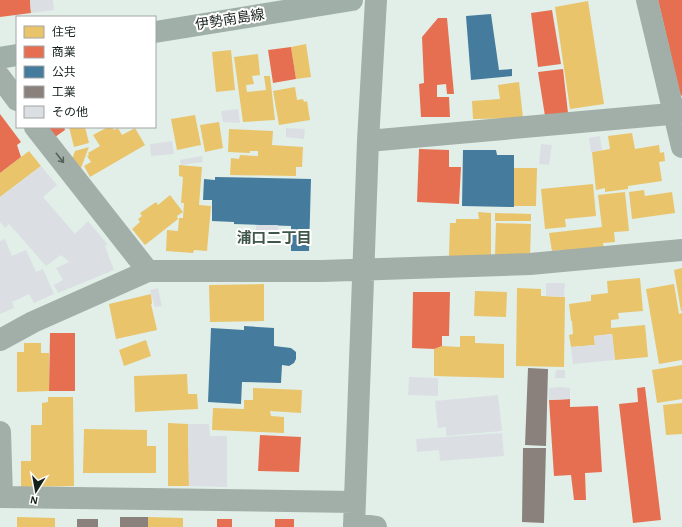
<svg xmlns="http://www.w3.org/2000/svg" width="682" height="527" viewBox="0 0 682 527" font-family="'Alegreya Sans','Noto Sans JP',sans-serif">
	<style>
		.homes { fill: #e9c46a }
		.shops { fill: #e76f51 }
		.public { fill: #457b9d }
		.industry { fill: #8a817c }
		.building { fill: #dbdfe4 }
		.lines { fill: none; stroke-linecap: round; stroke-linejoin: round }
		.minor { stroke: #a2aea8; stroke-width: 22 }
		.major { stroke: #a0b0a8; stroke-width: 22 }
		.oneway { stroke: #56605b }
		.labels { text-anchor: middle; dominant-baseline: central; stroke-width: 4; stroke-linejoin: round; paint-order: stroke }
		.street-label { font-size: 14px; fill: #17211c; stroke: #fff }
		.neighbourhood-label { font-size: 15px; font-weight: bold; fill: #3f564b; stroke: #fff }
	</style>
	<rect width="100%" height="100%" fill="#e1efe8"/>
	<path class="homes" d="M588,1L604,104L570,109L555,7Z
		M306,44L311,77L296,79L291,47Z
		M231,50L235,90L216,92L212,52Z
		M258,54L260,75L252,76L254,84L246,85L247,92L266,90L264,76H270L275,120L243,122L234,57Z
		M519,82L523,118L473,119L472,101L500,99L498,85Z
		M295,87L297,100L303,99L304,102L307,101L310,120L279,125L273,91Z
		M195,115L201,145L177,150L171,119Z
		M219,122L223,148L205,152L200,125Z
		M69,127H85L89,143L74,147Z
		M108,127H112L114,130L118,128L122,135L135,128L145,145L90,177L84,166L91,162L87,156L89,155L88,153L100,146L93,135Z
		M229,129L273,131L272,145L303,147L302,167H296V176L230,175L231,158L239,159L240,155L258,156V151H250V153L228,152Z
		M632,133L635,149L659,145L660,153L664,152L665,161L659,162L662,181L628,186V189L605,192V188L596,190L592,152L610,149L608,136Z
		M89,147L87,152L81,168L72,159L75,151Z
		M29,151L41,166L0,197V173Z
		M179,165L202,167L199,205L211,206L207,251L194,250L193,253L166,251L167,230L178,231L179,218H183L184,203H181L183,177L179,176Z
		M514,168H537L536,206H513Z
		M593,184L596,216L565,219L566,227L545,229L541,189Z
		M644,190L645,196L672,192L675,213L632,219L629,192Z
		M625,192L629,231L614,232L615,242L603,243L604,249L562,255L561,250L552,251L549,233L602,227L598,195Z
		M170,195L183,212L177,216L178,219L145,245L132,229L140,222L138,219L142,216L140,213L156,202L158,205Z
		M478,212L491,213V257H449L450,223H456V219H479Z
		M495,213L531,214V221H495Z
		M496,223L531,224L530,257L495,256Z
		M682,268V311H681L674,270Z
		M640,278L643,311L618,313L619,319L611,320V328L645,325L648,357L615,360L612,334L594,336L595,345L571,347L569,335L573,334L572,321H571L569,304L591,301V295L608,293L607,281Z
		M264,284V321L210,322L209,285Z
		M674,284L679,314L682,313V360L659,364L646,289Z
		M517,288L541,289V296L565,297L564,367L516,366Z
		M475,291L507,292L506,317L474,316Z
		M151,294L152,304H151L157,330L116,339L109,304Z
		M460,336H475V343L504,344V378L434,376V349L442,346L460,347Z
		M146,340L151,356L124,366L119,350Z
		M24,343H41V353H49V391L17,392V352H24Z
		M682,365V399L657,403L652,370Z
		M187,374L188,394H197L198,409L135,412L134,376Z
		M253,388L302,390L301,413L270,411L271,416L284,417V433L212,430L213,408L244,409V400H253Z
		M48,397H73L74,486L21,487V461H31V425H42V403L48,402Z
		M682,403V434L666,435L663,405Z
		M168,423L188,424L189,486H168Z
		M84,429L147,430V446H156V473H83Z
		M17,517L55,518V527H17Z
		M148,517L183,518V527H148Z"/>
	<path class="shops" d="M0,0H30L31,13L0,17Z
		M658,0H682V96L680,94Z
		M552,10L561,64L538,67L531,13Z
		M438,18H447L454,94H447L446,84L437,85V97H449L450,117H421L419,84L424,83L422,37Z
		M291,47L296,79L273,83L268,50Z
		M563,69L568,113L545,116L538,72Z
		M0,114L21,142L17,145L21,157L0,173Z
		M48,127H64L65,130L55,137Z
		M419,149L449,150V167H461L459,204L417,202Z
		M413,292H450L449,336H442V346L434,349L412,348Z
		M50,333H75V391H49Z
		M645,387L661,520L633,523L619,404L638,402L637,388Z
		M570,399V407L598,406L602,472L585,473L586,500H574L571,475L554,476L549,400Z
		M260,435L301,437L299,472L258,471Z
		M217,519H232V527H217Z
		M275,519H294V527H275Z"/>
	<path class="public" d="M491,14L499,70L512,69V76L471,80L466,16Z
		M463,150H496L497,155H514V207L462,206Z
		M215,177L311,179L309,251H291V226L234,224V222L212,221V200H203L204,179L215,180Z
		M244,326L274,328V346L291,348L296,352V359L294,363L289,366L282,365L281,383L242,382L241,404L208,402L211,328L244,330Z"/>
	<path class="industry" d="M528,368L548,369L546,446L525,445Z
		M523,448H546L544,523L522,522Z
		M120,517H148V527H120Z
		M77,519H98V527H77Z"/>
	<path class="building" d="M30,0H53L54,10L31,13Z
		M238,109L240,123L223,122L221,111Z
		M286,128L305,129L304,139L286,137Z
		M600,136L602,150L591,152L589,138Z
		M172,141L174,154L151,156L150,144Z
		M541,144L552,145L549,165L539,164Z
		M202,156L203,162L181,165L180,160Z
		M41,166L57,185L43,197L75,234L88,221L108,245L105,246L114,270L58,293L54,285L63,280L56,268L69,262L61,255L46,266L9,224L5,228L0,222V197Z
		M256,225H278V232L256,231Z
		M5,239L12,256L26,250L36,272L43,269L54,294L34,303L29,294L12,302L14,308L0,314V241Z
		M546,283H565L564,297L546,296Z
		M158,288L162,306L155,307L150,290Z
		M612,334L615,360L573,364L571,347L595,345L594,336Z
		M556,370H565V378H555Z
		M409,377L438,378V396L408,395Z
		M562,387L570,388V399L549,400V388Z
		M498,395L502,431L446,436V427L438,428L435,401Z
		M188,424H209L210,436H227V487L189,486Z
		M502,433L504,456L440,461L439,450L417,452L416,439Z"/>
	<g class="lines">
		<path class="minor" d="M647,0L682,147
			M0,77L17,100
			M35,127L148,271
			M368,141L682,113
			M0,340L33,322L148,271H322L530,264L682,250
			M0,432L2,497H0
			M2,497L355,502
			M354,524L376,527
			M354,527L368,141L376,0"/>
		<path class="major" d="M155,32L352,0
			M0,58L17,55"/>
	</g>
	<defs><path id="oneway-shaft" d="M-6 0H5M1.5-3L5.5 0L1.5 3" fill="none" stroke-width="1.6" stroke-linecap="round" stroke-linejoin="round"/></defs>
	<use class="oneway" href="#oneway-shaft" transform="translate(60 158) rotate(52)"/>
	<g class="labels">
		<g class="street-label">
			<text transform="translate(230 20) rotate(-9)">伊勢南島線</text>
		</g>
		<g class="neighbourhood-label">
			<text x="274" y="238">浦口二丁目</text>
		</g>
	</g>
	<rect x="16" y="16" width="140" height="112" fill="#ffffff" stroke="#a2a6a4"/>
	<rect x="24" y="26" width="20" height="12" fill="#e9c46a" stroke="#a2a6a4"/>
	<text x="52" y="36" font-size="12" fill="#17211c">住宅</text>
	<rect x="24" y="46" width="20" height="12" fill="#e76f51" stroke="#a2a6a4"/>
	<text x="52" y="56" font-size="12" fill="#17211c">商業</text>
	<rect x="24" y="66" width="20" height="12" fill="#457b9d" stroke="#a2a6a4"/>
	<text x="52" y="76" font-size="12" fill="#17211c">公共</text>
	<rect x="24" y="86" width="20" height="12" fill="#8a817c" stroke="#a2a6a4"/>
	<text x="52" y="96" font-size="12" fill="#17211c">工業</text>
	<rect x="24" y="106" width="20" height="12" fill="#dbdfe4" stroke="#a2a6a4"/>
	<text x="52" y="116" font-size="12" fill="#17211c">その他</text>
	<g transform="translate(36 491) rotate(191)" stroke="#ffffff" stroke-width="3" paint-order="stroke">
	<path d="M0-3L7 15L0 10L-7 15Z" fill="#17211c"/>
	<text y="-6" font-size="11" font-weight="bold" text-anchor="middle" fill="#17211c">N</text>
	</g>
</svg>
